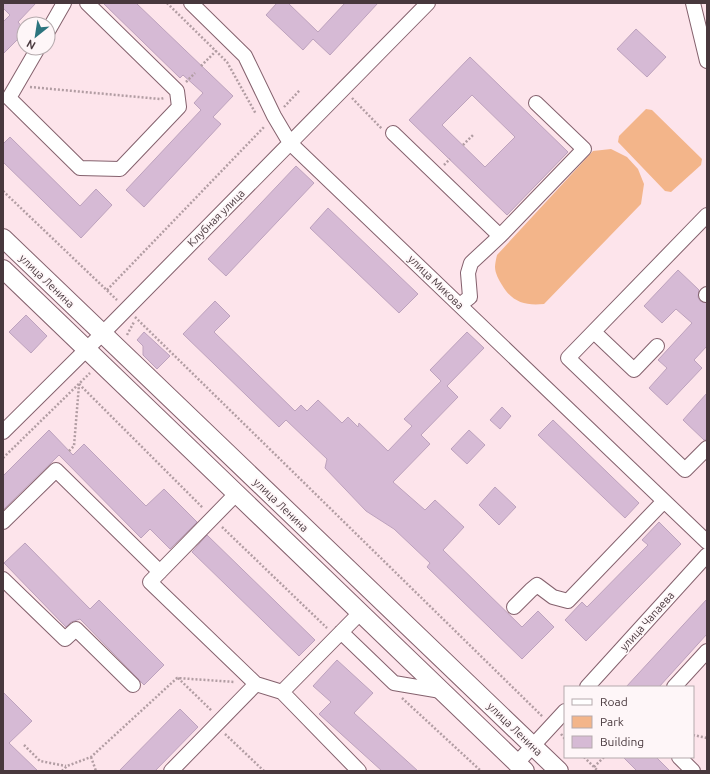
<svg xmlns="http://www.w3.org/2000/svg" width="710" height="774" viewBox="0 0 710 774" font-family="Ubuntu,sans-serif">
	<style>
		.green { fill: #f3b58a }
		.building { fill: #d6bad5; stroke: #bda2bd; fill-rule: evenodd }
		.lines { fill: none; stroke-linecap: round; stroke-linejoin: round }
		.minor-casing { stroke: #84616d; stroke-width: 16 }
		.major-casing { stroke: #84616d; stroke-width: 20 }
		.path { stroke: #b29da3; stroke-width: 2.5; stroke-dasharray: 2 2; stroke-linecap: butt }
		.minor { stroke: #fff; stroke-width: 14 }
		.major { stroke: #fff; stroke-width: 18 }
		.labels { text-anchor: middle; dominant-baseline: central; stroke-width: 3.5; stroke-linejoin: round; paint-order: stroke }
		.street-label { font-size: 11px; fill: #48383d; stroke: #fef6f8 }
	</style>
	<rect width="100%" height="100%" fill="#fde4eb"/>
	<path class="green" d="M646,109L652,110L702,159L701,165L671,192L665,191L618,142L619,136Z
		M611,149L627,157L638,169L644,184L641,204L544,304C525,306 512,302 502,285C499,280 495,273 495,267C495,264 496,259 497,255L593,151Z"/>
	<path class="building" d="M3,3H36L18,22L24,29V33L3,54V22L10,15L3,8Z
		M103,3H136L233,96L213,117L221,124L144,207L126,190L201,110L194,103L203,93L183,75L180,78Z
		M277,3H288L318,32L345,3H378L330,55L313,39L303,50L266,15Z
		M636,29L666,57L647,77L617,49Z
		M470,57L568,152L507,215L409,120ZM472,95L515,137L485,167L442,125Z
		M10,137L80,206L96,189L112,205L81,238L3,162V144Z
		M296,166L314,183L226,276L208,259Z
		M328,208L418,294L399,313L310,228Z
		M678,270L699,290L698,297L700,301L707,303V346L694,360L702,368L667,405L649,388L667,368L658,360L692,323L676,309L662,323L644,306Z
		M215,301L230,316L214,332L295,411L301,405L307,411L318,400L342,423L348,417L358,427L359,423L388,451L412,426L404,419L441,381L430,370L467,332L484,348L447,386L458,397L421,435L430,444L393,482L425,510L435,500L464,527L443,550L522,627L538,611L554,627L522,659L427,567L430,563L394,529L366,511L325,468L327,459L286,420L279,427L183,334Z
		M26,315L47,336L31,353L9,332Z
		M144,332L170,356L157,369L143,355V346L137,340Z
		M707,393V440H704L683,420Z
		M502,407L511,416L500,429L490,420Z
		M553,420L639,503L625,518L538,435Z
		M49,430L73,455L84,444L146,506L164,489L197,522L170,549L150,529L141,538L59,455L3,510V476Z
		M469,430L485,445L467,464L451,449Z
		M495,487L516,507L499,525L479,505Z
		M659,522L681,544L586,641L565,620L582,602L587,607L648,545L642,540Z
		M207,535L315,640L299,656L192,552Z
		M25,543L90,609L99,600L164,665L144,685L80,619L71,622L66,627L4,563Z
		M707,599V634L659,687H626Z
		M337,660L373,693L354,713L418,771H382L319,714L331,702L313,686Z
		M3,692L32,721L9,743L38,771H3Z
		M180,709L198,727L155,771H119Z
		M623,757H656L670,771H637Z"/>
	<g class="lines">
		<g class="minor-casing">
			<path id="minor" d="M191,3L245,56L274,116L290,143L707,542
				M693,3L707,61
				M48,31L64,3
				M38,48L9,98L80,168L120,169L179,107L177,91L87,3
				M393,133L500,236L471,263L468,273L470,297L460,305
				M707,215L568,358L685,470L707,448
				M500,236L584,149L536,103
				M706,295L707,294
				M594,332L634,370L657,346
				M3,432L102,334L428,3
				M236,494L150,582L256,684L282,692L360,613
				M3,522L56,470L160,572
				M3,579L65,639L76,629L133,685
				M514,607L531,590L537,585L553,597L568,601L664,501
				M341,632L394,683L441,691
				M587,687L707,555
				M674,687L707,651
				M282,692L359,771
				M679,757L693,771
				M517,763L565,711
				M171,771L256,684"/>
		</g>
		<g class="major-casing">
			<path id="major" d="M3,238L559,771
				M3,269L525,771"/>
		</g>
		<path class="path" d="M167,3L227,62L256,114
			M201,66L216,51
			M186,82L195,73
			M30,87L160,99L164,98
			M352,98L382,129
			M284,107L300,90
			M463,145L473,135
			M444,165L450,159
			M3,191L117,300
			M107,290L265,126
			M135,317L543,717
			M127,335L134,322
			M79,384L203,508
			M69,451L74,446L79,385
			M3,458L90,373
			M222,527L327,628
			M178,678L212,711
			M402,698L481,771
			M225,734L264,771
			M561,734L565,739
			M693,735L707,738
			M24,745L40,761L66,766
			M91,757L96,771
			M584,757L598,771
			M594,767L604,757
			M62,771L67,766L91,757L177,678L235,682"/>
		<use href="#minor" class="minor"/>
		<use href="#major" class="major"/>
	</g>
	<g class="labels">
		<g class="street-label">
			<text transform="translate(216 218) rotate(-45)">Клубная улица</text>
			<text transform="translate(47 281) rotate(44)">улица Ленина</text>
			<text transform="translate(436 282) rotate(44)">улица Микова</text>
			<text transform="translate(281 505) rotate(44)">улица Ленина</text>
			<text transform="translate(647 621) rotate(-48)">улица Чапаева</text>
			<text transform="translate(515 729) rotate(44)">улица Ленина</text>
		</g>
	</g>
	<rect width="710" height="774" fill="none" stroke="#48383d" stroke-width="8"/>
	<rect x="564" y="686" width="130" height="72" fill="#fef6f8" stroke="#b5aaad"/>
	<rect x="572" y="699" width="20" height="6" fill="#ffffff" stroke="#b5aaad"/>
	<text x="600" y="706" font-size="12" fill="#48383d">Road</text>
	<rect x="572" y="716" width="20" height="12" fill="#f3b58a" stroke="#b5aaad"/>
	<text x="600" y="726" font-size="12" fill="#48383d">Park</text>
	<rect x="572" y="736" width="20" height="12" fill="#d6bad5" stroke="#b5aaad"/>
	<text x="600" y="746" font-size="12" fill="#48383d">Building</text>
	<g transform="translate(36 36) rotate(210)"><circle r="19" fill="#fef6f8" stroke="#b5aaad"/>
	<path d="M0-3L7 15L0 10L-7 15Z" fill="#2c747e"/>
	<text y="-6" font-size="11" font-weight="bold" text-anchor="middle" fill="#48383d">N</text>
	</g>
</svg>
